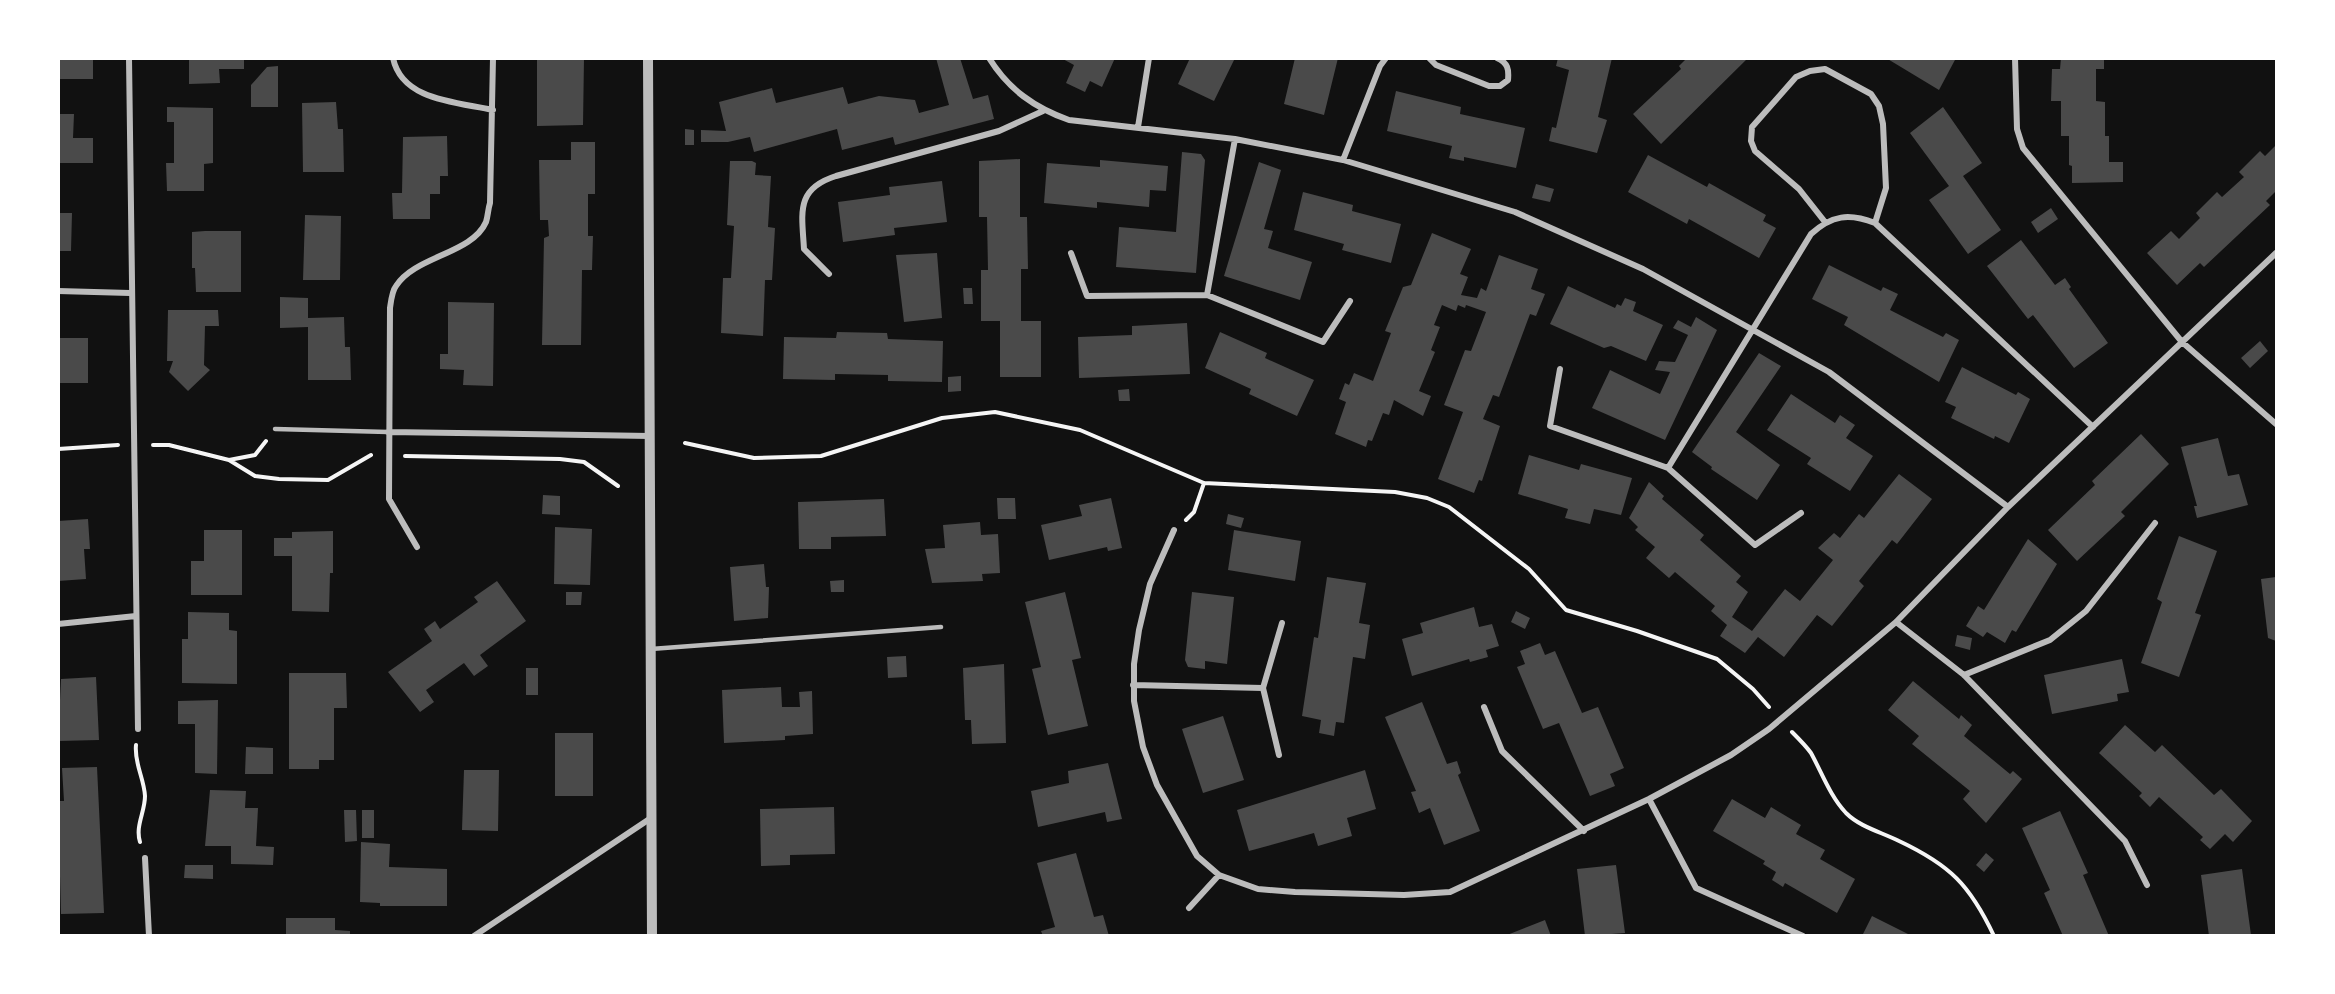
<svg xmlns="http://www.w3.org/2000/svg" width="2335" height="994" viewBox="0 0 2335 994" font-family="'Fira Sans',sans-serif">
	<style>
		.building { fill: #4a4a4a }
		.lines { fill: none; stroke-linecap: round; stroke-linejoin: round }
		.path { stroke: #f5f5f5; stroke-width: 4 }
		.service { stroke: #bcbcbc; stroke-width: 4.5 }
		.minor { stroke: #bcbcbc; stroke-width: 6 }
		.tertiary { stroke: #bcbcbc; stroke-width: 10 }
	</style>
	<rect width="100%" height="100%" fill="#111"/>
	<path class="building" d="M58,58H93V79H58Z
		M189,58H244V69H219L220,83L189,84Z
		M537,58H584L583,125L537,126Z
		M936,58H960L973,99L988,95L994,119L895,145L893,137L842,150L837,129L754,152L750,137L728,142H701V130L726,131L719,102L772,88L776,103L843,87L848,104L879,96L915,100L919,113L949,105Z
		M1061,58H1115L1102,87L1090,81L1085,92L1066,83L1074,65Z
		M1190,58H1235L1214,101L1178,84Z
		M1295,58H1338L1324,115L1284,104Z
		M1558,58H1612L1598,117L1607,120L1597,153L1549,141L1552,127L1556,128L1569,70L1556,66Z
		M1687,58H1748L1661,144L1633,114L1681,69L1679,66Z
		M1886,58H1956L1939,90Z
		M2061,58H2104V69H2096V101L2105,102V136H2109V162H2123V182L2072,183V166L2069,165V136H2061V101H2051L2052,69H2060Z
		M278,66V107H251V85L267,67Z
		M1396,91L1461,107L1460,114L1525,128L1516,168L1464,157V161L1449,158L1452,146L1387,131Z
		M336,102L338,129H343L344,172H303L302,103Z
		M167,107L213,108V163L204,164V191H167L166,163H174V122H167Z
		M1943,107L1982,163L1963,176L2001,230L1968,254L1929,200L1949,186L1910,133Z
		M58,114H74L73,138H93V163H58Z
		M685,129L694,130V145H685Z
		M447,136L448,176H440V194H430V219H393L392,193H402L403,137Z
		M571,142H595V194H588V236H593L592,270H582L581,345H542L544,238L549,236L548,220H540L539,160H571Z
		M2276,145V191L2266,201L2270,205L2204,267L2200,263L2177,285L2147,253L2171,231L2179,239L2200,218L2196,213L2217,192L2222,197L2244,177L2239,172L2260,151L2265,156Z
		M1182,152L1201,154L1205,160L1196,273L1116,267L1119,227L1176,232Z
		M1648,155L1707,187L1709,183L1766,215L1763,221L1776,228L1759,258L1689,219L1687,224L1628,192Z
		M1020,159V217H1027L1028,269H1021V321H1041V377H1000V321H981V270H988L987,217H979V161Z
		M1100,160L1168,166L1166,191L1150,190L1149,207L1097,202V208L1044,203L1047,163L1100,167Z
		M730,161H752L756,163L755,175L771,176L768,227L775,228L772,280H765L763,336L721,333L723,278H731L734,226L727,225Z
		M1259,162L1281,170L1264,229L1273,231L1268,248L1312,262L1300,300L1224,276Z
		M942,181L947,222L894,228L895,235L843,242L838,202L890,195L889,187Z
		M1536,184L1554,189L1550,202L1532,198Z
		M1303,192L1353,205L1352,211L1401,224L1391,263L1342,250L1344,244L1294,230Z
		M2051,208L2058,219L2038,233L2031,222Z
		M58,213H72L71,251H58Z
		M305,215L341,216L340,280H303Z
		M205,231H241V292H196L195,268H192V232Z
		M1432,233L1471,249L1460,274L1468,277L1461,295L1477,298L1481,288L1486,291L1499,255L1538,269L1531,289L1545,294L1536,316L1530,314L1499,397L1493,395L1483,419L1500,426L1482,481L1479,480L1474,493L1438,479L1463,412L1444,405L1465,350L1471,351L1486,312L1466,305L1465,308L1458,305L1456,311L1442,305L1434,325L1440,327L1431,350L1435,352L1419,391L1431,396L1423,416L1394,400L1389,415L1383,413L1372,441L1368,440L1366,447L1335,434L1346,402L1339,399L1345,383L1349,385L1354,373L1373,381L1391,333L1385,331L1403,287L1411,285Z
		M2021,240L2055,285L2065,278L2071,287L2069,289L2108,343L2074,368L2033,315L2028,319L1987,266Z
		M937,253L942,318L904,322L896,255Z
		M1829,265L1881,291L1883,287L1898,294L1890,310L1943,337L1946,333L1959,340L1939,382L1844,325L1848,317L1812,299Z
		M1568,286L1615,308L1617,304L1621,306L1625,298L1636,302L1633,311L1663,325L1646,361L1611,346L1604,348L1550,324Z
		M963,288H972L973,304H964Z
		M280,297L308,298V318L344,317L345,347H350L351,380H308V327L280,328Z
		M448,302L494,303L493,386L463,385L464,370L440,369V354H448Z
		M168,310H218L219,326H205L204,365L210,370L188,391L169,372L173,361H167Z
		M1696,317L1717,330L1665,440L1592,408L1610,370L1660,394L1670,372L1655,370L1659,361L1675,362L1688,335L1673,328L1678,320L1691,327Z
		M1187,323L1190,374L1079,378L1078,337L1132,335V326Z
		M837,332L887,333L888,339L943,341L942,382L888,381V375L835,374V380L783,379L784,337L836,338Z
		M1220,332L1267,353L1265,358L1314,380L1297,416L1249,394L1251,389L1205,368Z
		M58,338H88V383H58Z
		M2260,341L2268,351L2250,368L2241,358Z
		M1759,353L1781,366L1736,432L1780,465L1757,500L1711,469L1712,467L1692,452Z
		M1962,367L2016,395L2018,392L2030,399L2009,443L1995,436L1994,439L1951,418L1956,407L1945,402Z
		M961,376V391L948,392V377Z
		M1129,389L1130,401H1119L1118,390Z
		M1791,394L1835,423L1840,415L1855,425L1846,438L1873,456L1850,491L1807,464L1811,458L1767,430Z
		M2141,434L2169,464L2121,512L2125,516L2077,561L2048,530L2095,485L2092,481Z
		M2218,438L2228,476L2239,474L2248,505L2197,518L2194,506H2197L2181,447Z
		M1529,455L1579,470L1581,464L1632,478L1621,515L1594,509L1590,524L1565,518L1568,509L1518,494Z
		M1899,474L1932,499L1897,544L1892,540L1859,581L1864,586L1832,626L1817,615L1784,657L1758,637L1745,653L1720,636L1727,625L1711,611L1715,606L1675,572L1669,578L1646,558L1655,547L1635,530L1638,527L1629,518L1649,482L1664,496L1662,499L1704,535L1700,540L1741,576L1736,582L1748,592L1732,617L1752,631L1785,589L1800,601L1833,560L1818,548L1834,533L1840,538L1859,514L1864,518Z
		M543,495L560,496V515L542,514Z
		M997,498H1015L1016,519H998Z
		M1111,498L1122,548L1108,551L1107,547L1049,560L1041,525L1082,516L1079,505Z
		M884,499L886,536L831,537V549H799L798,502Z
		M1228,514L1244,518L1241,528L1226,524Z
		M88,519L90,549H84L86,579L58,581V521Z
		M980,522L981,535L998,534L1000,573L982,574L983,581L932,583L925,549L945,548L943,525Z
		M555,527L592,529L590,585L554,584Z
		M204,530H242V595H191V561H204Z
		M1234,530L1301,541L1295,581L1228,570Z
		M333,531V573H330L329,612L292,611V556H274V538H292V532Z
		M2179,536L2217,551L2195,613L2201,615L2179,677L2141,663L2162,602L2157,599Z
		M2028,539L2057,564L2016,632L2012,630L2005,643L1987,632L1983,637L1966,626L1978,606L1984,610Z
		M764,564L766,587H769L768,618L734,621L730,567Z
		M1327,577L1366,583L1359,623L1370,625L1365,659L1353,657L1344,723L1336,722L1334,736L1319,733L1321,720L1302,716L1314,637L1318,638Z
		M2276,577V641L2268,638L2261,579Z
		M844,580V592H831L830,581Z
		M497,581L526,621L480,655L488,666L474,676L464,663L426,690L434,702L420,712L388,672L432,641L424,629L435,621L440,629L478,602L474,597Z
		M566,592H582L581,605H566Z
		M1065,592L1081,658L1072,660L1088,726L1048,735L1032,669L1041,667L1025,602Z
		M1192,592L1234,597L1227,664L1205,661V669L1188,667L1185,660Z
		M1474,607L1479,627L1492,624L1499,646L1486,650L1488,657L1470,662L1469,659L1412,676L1402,639L1423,633L1420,623Z
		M1516,611L1530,618L1525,629L1511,622Z
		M188,612L229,613V630L237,631V684L182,683V639H188Z
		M1957,635L1972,638L1970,650L1955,646Z
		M1540,643L1545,655L1555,651L1582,713L1598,707L1624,768L1610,774L1615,786L1590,796L1559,723L1543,729L1517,667L1525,664L1520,651Z
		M906,656L907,677L888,678L887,657Z
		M2122,659L2129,692L2117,694L2118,701L2052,714L2044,675Z
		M1004,664L1006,743L972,744L971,720H965L963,668Z
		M526,668H538V695H526Z
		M289,673H346L347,708H334V760H319V769H289Z
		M96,677L99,740L58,741L61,679Z
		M1913,681L1959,719L1961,715L1972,725L1964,736L2010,774L2013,771L2022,779L1986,823L1963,799L1970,791L1912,744L1919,736L1888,710Z
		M781,687L782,707H800L799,692L812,691L813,734L785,736V740L724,743L722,690Z
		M218,700L217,774L195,773V724H178V701Z
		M1422,702L1447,764L1457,761L1461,773L1458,775L1480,831L1444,845L1430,808L1419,813L1411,792L1416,791L1385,717Z
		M1223,716L1244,780L1203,793L1182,729Z
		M2125,725L2155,752L2162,745L2214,795L2221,789L2252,821L2233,842L2225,834L2210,849L2200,840L2203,837L2159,797L2150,807L2139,796L2142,793L2099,753Z
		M555,733H593V796H555Z
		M246,747L273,748V774H245Z
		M1108,763L1122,819L1107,822L1105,812L1038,827L1031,791L1069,783L1068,771Z
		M97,767L104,913L61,914L58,801H64L62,768Z
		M464,770H499L498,831L462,830Z
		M1365,770L1376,809L1347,818L1352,836L1318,846L1314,833L1249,851L1237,810Z
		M210,790L246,791L245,808H258L256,846L274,847L273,865L231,864V846H205Z
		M1732,799L1765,818L1771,807L1801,825L1796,834L1825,850L1820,859L1855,879L1837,913L1785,883L1783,887L1772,880L1776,872L1763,864L1765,861L1713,831Z
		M834,807L835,854L790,855V865L761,866L760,809Z
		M344,810H356L357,841L345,842Z
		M362,810H374V838H362Z
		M2060,811L2088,873L2083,875L2109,936H2063L2044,893L2050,890L2022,828Z
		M361,842L390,844L389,867L447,869V906H380V903L360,902Z
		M1076,853L1094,917L1103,915L1109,936H1043L1041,931L1055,927L1037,863Z
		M1986,853L1994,860L1984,872L1976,865Z
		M185,865H213V879L184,878Z
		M1616,865L1625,933L1585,936L1577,869Z
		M2242,869L2251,935L2209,936L2201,875Z
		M1872,916L1912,936H1862Z
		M286,918H335V930L350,931V936H286Z
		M1545,920L1551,936H1507V935Z"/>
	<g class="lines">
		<path class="path" d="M685,443L754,458L821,456L942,418L995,412L1080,430L1204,483L1395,492L1427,498L1449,507L1529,569L1566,610L1637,631L1717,659L1753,689L1769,707
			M153,445H169L229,460L255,476L279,479L328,480L371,455
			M58,449L118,445
			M405,456L560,459L584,462L618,486
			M229,460L255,455L266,441
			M1186,520L1194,512L1204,483
			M1792,732C1799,739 1806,746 1811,753C1822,773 1830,796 1846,813C1860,827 1881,832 1899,841C1950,865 1970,885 1994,936
			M136,745C134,763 144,778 145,796C145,812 135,826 140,842"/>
		<path class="service" d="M275,429L388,432
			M651,649L941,627"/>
		<path class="minor" d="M129,58L138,729
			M393,58C402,101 457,102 493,110
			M989,58C1009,90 1035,108 1069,120L1235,139L1343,160L1515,212L1643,269L1829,372L2008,507
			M1429,58L1436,65L1489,86H1500L1508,80C1509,69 1508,63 1497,58
			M2015,58L2017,129L2023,148L2182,342L2276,424
			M1138,127L1149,58
			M1343,160L1380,66L1386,58
			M1825,222L1799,189L1755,151L1751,141L1752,127L1796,77L1810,71L1825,69L1871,94L1879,106L1883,124L1886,188L1875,223
			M1071,253L1087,296L1207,295L1323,342L1350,301
			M829,274L804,249C802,213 795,189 836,176L999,131L1043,111
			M58,291L130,293
			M1207,295L1235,139
			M1560,369L1550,426L1668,468L1755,545L1801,513
			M388,432L650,436
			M1668,468L1811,234C1832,215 1849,213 1875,223L2093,427
			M1174,530L1150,584L1139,630L1134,664V701L1143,747L1157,785L1197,856L1219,875L1258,889L1295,892L1404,895L1450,892L1649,799L1731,755L1769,729L1896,622L2008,507L2276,253
			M417,547L389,499L390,308C391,301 392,291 396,286C415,256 472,254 486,222C488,216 488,209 490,203L493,58
			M1896,622L1964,675L2125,841L2147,885
			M58,624L136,616
			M1964,675L2050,640L2086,611L2155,523
			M1133,685L1263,688
			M1484,707L1502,751L1584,831
			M1279,755L1263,688L1282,623
			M1649,799L1696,888L1803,936
			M145,858L149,936
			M1189,908L1219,875
			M474,936L651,818"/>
		<path class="tertiary" d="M648,58L652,936"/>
	</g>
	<rect width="2335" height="994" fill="none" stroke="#ffffff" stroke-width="120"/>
</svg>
